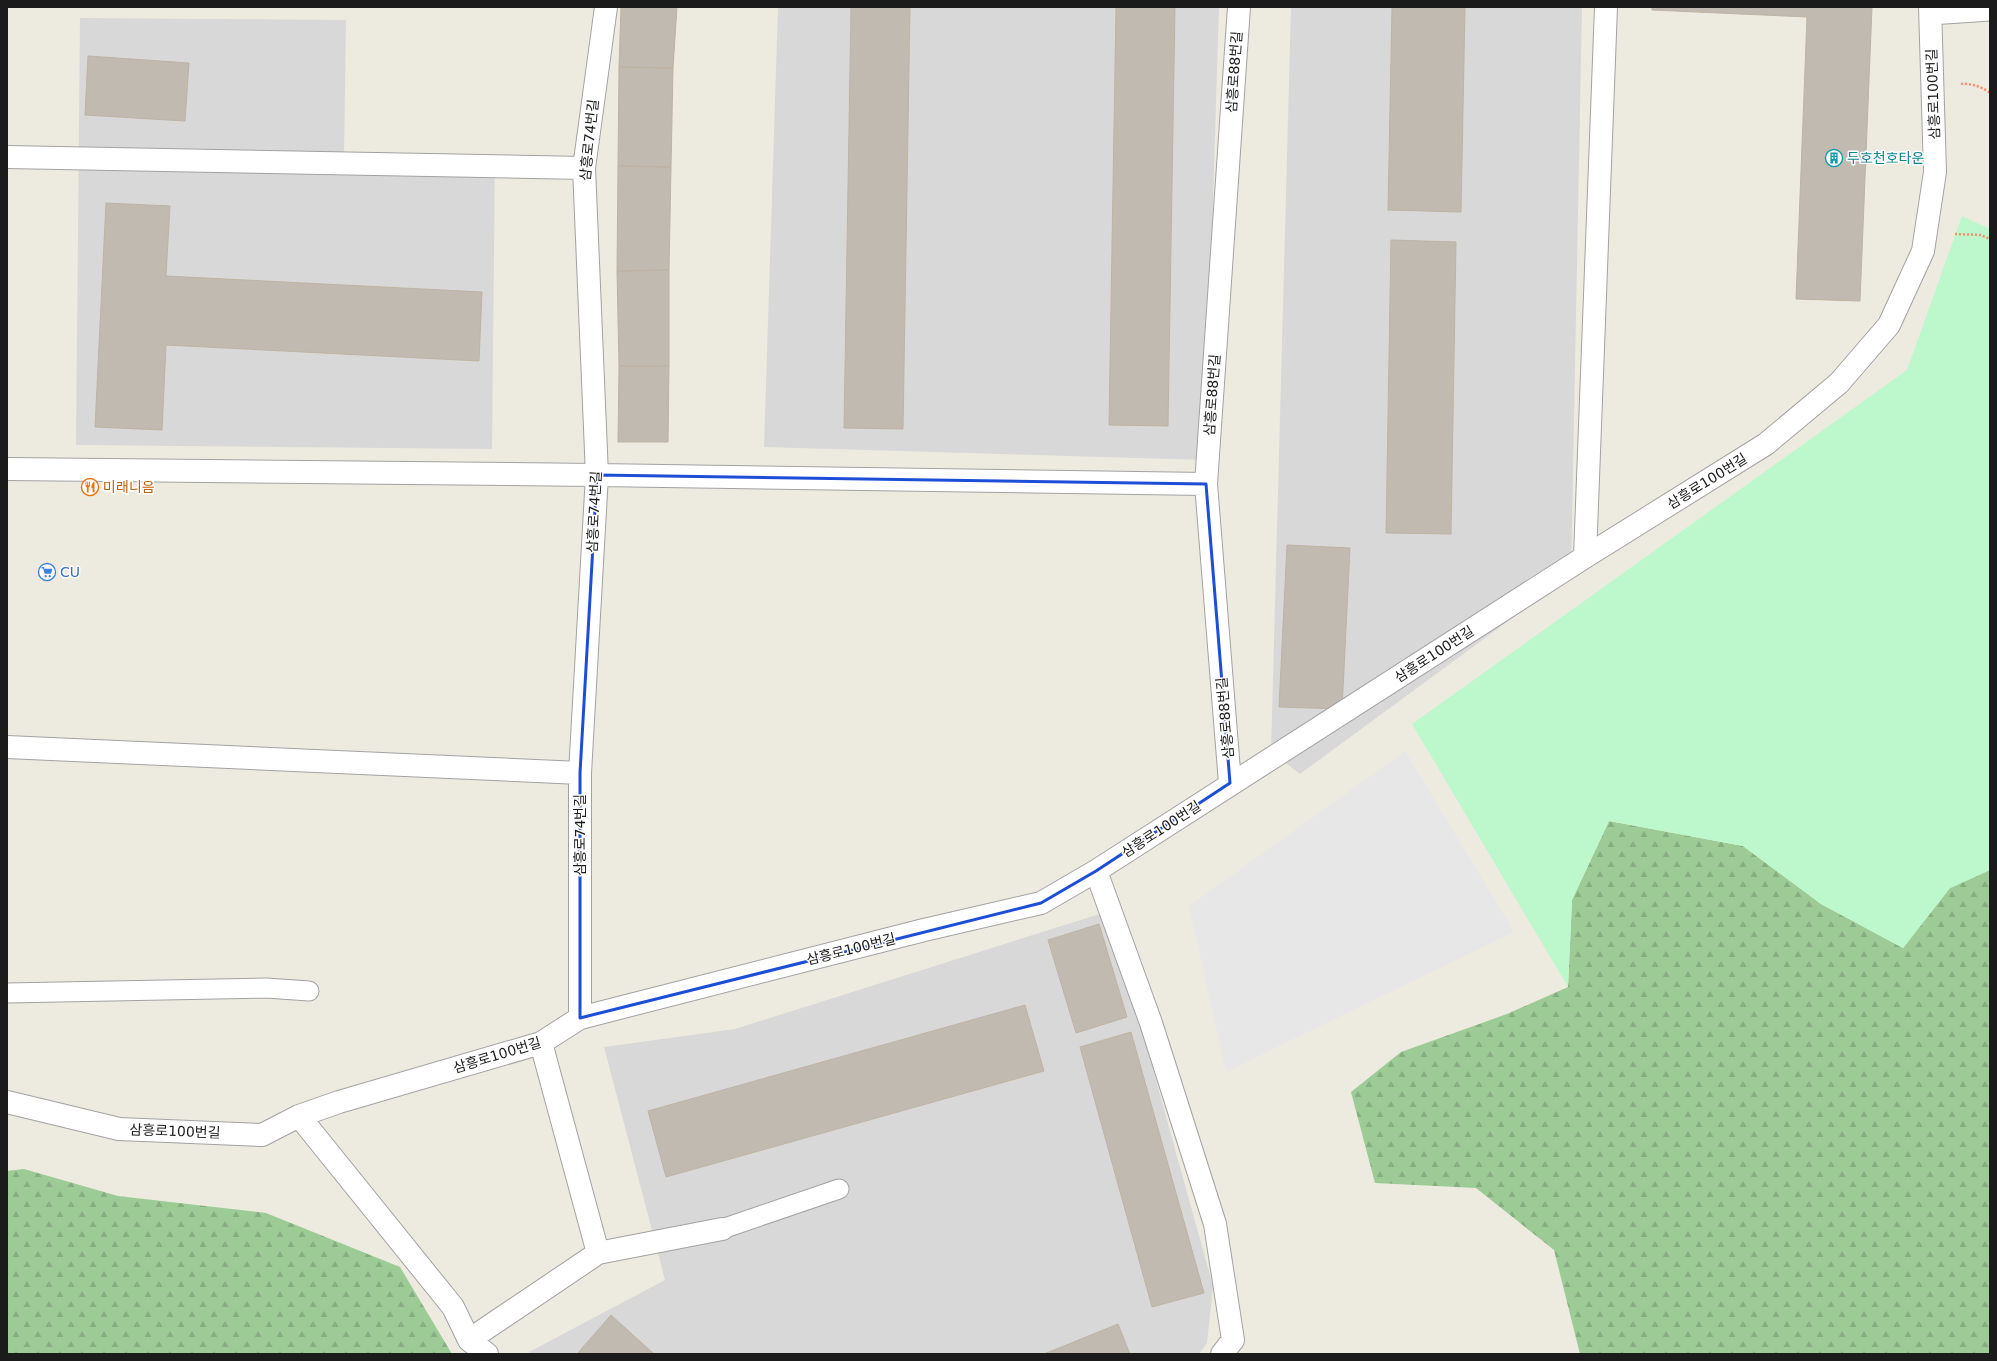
<svg xmlns="http://www.w3.org/2000/svg" width="1997" height="1361" viewBox="0 0 1997 1361" font-family="'DejaVu Sans','Noto Sans KR',sans-serif">
	<style>
		.residential { fill: #d9d8d8 }
		.forest { fill: url(#forest-firs) }
		.park { fill: #bcf8cb }
		.parking { fill: #e7e7e7 }
		.building { fill: #c1bab0; stroke: #beb3a3 }
		.lines { fill: none; stroke-linecap: round; stroke-linejoin: round }
		.lane-casing { stroke: #a2a2a2; stroke-width: 21 }
		.street-casing { stroke: #a2a2a2; stroke-width: 24 }
		.path { stroke: #f68e68; stroke-width: 2.5; stroke-dasharray: 2 2; stroke-linecap: butt }
		.lane { stroke: #fff; stroke-width: 19 }
		.street { stroke: #fff; stroke-width: 22 }
		.marked { fill: none; stroke: #1d4ed8; stroke-width: 3; stroke-linejoin: round }
		.labels { text-anchor: middle; dominant-baseline: central; stroke-width: 3; stroke-linejoin: round; paint-order: stroke }
		.street-label { font-size: 14px; fill: #1b1b1b; stroke: #fff }
		.culture-label { font-size: 14px; fill: #0d838f; stroke: #fff; text-anchor: start }
		.food-label { font-size: 14px; fill: #c56008; stroke: #fff; text-anchor: start }
		.shop-label { font-size: 14px; fill: #366cbe; stroke: #fff; text-anchor: start }
	</style>
	<defs>
		<pattern id="forest-firs" width="22" height="20" patternUnits="userSpaceOnUse"><rect width="22" height="20" fill="#9ccb96"/><path d="M5 1l3.5 6h-7zM16 11l3.5 6h-7z" fill="#86ae81"/></pattern>
	</defs>
	<rect width="100%" height="100%" fill="#edebe0"/>
	<path class="residential" d="M778,7H1219L1205,460L764,447Z
		M1291,7H1582L1571,575L1300,774L1271,752Z
		M80,18L346,20L344,156L495,158L492,449L76,445Z
		M1109,911L1213,1286L1207,1343L1199,1354H531L529,1352L665,1280L604,1047L735,1029Z"/>
	<path class="forest" d="M1609,821L1743,846L1821,904L1903,948L1950,888L1990,870V1354H1580L1554,1250L1476,1188L1375,1183L1351,1092L1401,1052L1507,1014L1568,987L1572,900Z
		M24,1169L118,1196L266,1213L400,1267L452,1354H7V1171Z"/>
	<path class="park" d="M1962,216L1990,229V870L1950,888L1903,948L1821,904L1743,846L1609,821L1572,900L1568,987L1412,724L1907,370Z"/>
	<path class="parking" d="M1405,751L1514,932L1226,1072L1189,906Z"/>
	<path class="building" d="M621,7H677L673,68L619,67Z
		M851,7H910L903,429L844,428Z
		M1116,7H1175L1168,426L1109,425Z
		M1392,7H1465L1461,212L1388,210Z
		M1652,7H1872L1860,301L1796,299L1807,17L1652,10Z
		M88,56L189,63L185,121L85,115Z
		M619,67L673,68L671,167L618,166Z
		M618,166L671,167L669,270L617,271Z
		M106,203L170,206L166,276L482,292L479,361L166,345L162,430L95,427Z
		M1391,240L1456,242L1451,534L1386,533Z
		M669,270V366H619L617,271Z
		M619,366H669L668,442H618Z
		M1287,545L1350,548L1342,709L1279,707Z
		M1099,924L1127,1017L1076,1033L1048,940Z
		M1025,1005L1044,1071L666,1177L648,1111Z
		M1131,1032L1204,1293L1152,1307L1080,1047Z
		M611,1315L654,1354H577Z
		M1118,1324L1130,1354H1044Z"/>
	<g class="lines">
		<g class="lane-casing">
			<path id="lane" d="M1930,15L1990,11
				M7,993L266,988L309,991
				M722,1229L839,1189"/>
		</g>
		<g class="street-casing">
			<path id="street" d="M7,157L584,168
				M7,469L597,475L1206,484
				M1585,557L1606,7
				M7,747L580,773
				M1230,783L1206,484L1239,7
				M1096,871L1151,1023L1215,1224L1233,1340L1222,1354
				M580,1018V773L597,475L584,168L606,7
				M541,1043L598,1253L722,1229
				M7,1102L119,1129L262,1135L299,1116L339,1102L541,1043L580,1018L924,930L1041,903L1096,871L1585,557L1766,444L1839,383L1889,325L1923,251L1935,172L1930,7
				M299,1116L453,1307L469,1340L487,1354
				M469,1340L598,1253"/>
		</g>
		<path class="path" d="M1961,84C1970,83 1983,87 1990,93
			M1955,234L1981,235L1990,239"/>
		<use href="#lane" class="lane"/>
		<use href="#street" class="street"/>
	</g>
	<path class="marked" d="M597,475L1206,484L1230,783L1096,871L1041,903L580,1018V773Z"/>
	<defs>
		<g id="building-ring" transform="scale(0.9)"><circle r="9.5" fill="#fff" stroke="#0f9aa8" stroke-width="1.5"/><path d="M-4-6H4V6H1V3H-1V6H-4ZM-2.5-4.3h1.7v1.8h-1.7ZM.8-4.3h1.7v1.8H.8ZM-2.5-1h1.7V.8h-1.7ZM.8-1h1.7V.8H.8Z" fill="#0f9aa8"/></g>
		<g id="restaurant-ring" transform="scale(0.9)"><circle r="9.5" fill="#fff" stroke="#e8710a" stroke-width="1.5"/><path d="M-5-6h1v4h1v-4h1v4h1v-4h1v5L-1.5 .5V6h-2V.5L-5-1ZM5-6V6H3V1.5H1.5Q1.5-4 5-6Z" fill="#e8710a"/></g>
		<g id="supermarket-ring" transform="scale(0.9)"><circle r="9.5" fill="#fff" stroke="#3f7fe0" stroke-width="1.5"/><path d="M-6-5.5h2.5l.6 2H6L4.5 2H-2.5L-4.4-4H-6ZM-1.5 3.2a1.3 1.3 0 1 0 .1 0ZM3 3.2a1.3 1.3 0 1 0 .1 0Z" fill="#3f7fe0"/></g>
	</defs>
	<g fill-rule="evenodd">
		<use href="#building-ring" x="1834" y="158"/>
		<use href="#restaurant-ring" x="90" y="487"/>
		<use href="#supermarket-ring" x="47" y="572"/>
	</g>
	<g class="labels">
		<g class="street-label">
			<text transform="translate(1234 72) rotate(-86)">삼흥로88번길</text>
			<text transform="translate(1933 94) rotate(-92)">삼흥로100번길</text>
			<text transform="translate(589 140) rotate(-84)">삼흥로74번길</text>
			<text transform="translate(1212 395) rotate(-86)">삼흥로88번길</text>
			<text transform="translate(1707 481) rotate(-32)">삼흥로100번길</text>
			<text transform="translate(594 512) rotate(-87)">삼흥로74번길</text>
			<text transform="translate(1434 654) rotate(-33)">삼흥로100번길</text>
			<text transform="translate(1225 718) rotate(-95)">삼흥로88번길</text>
			<text transform="translate(1161 829) rotate(-33)">삼흥로100번길</text>
			<text transform="translate(580 835) rotate(-90)">삼흥로74번길</text>
			<text transform="translate(851 949) rotate(-14)">삼흥로100번길</text>
			<text transform="translate(497 1055) rotate(-17)">삼흥로100번길</text>
			<text transform="translate(175 1131) rotate(2)">삼흥로100번길</text>
		</g>
		<g class="culture-label">
			<text x="1847" y="158">두호천호타운</text>
		</g>
		<g class="food-label">
			<text x="103" y="487">미래니음</text>
		</g>
		<g class="shop-label">
			<text x="60" y="572">CU</text>
		</g>
	</g>
	<rect width="1997" height="1361" fill="none" stroke="#1b1b1b" stroke-width="16"/>
</svg>
